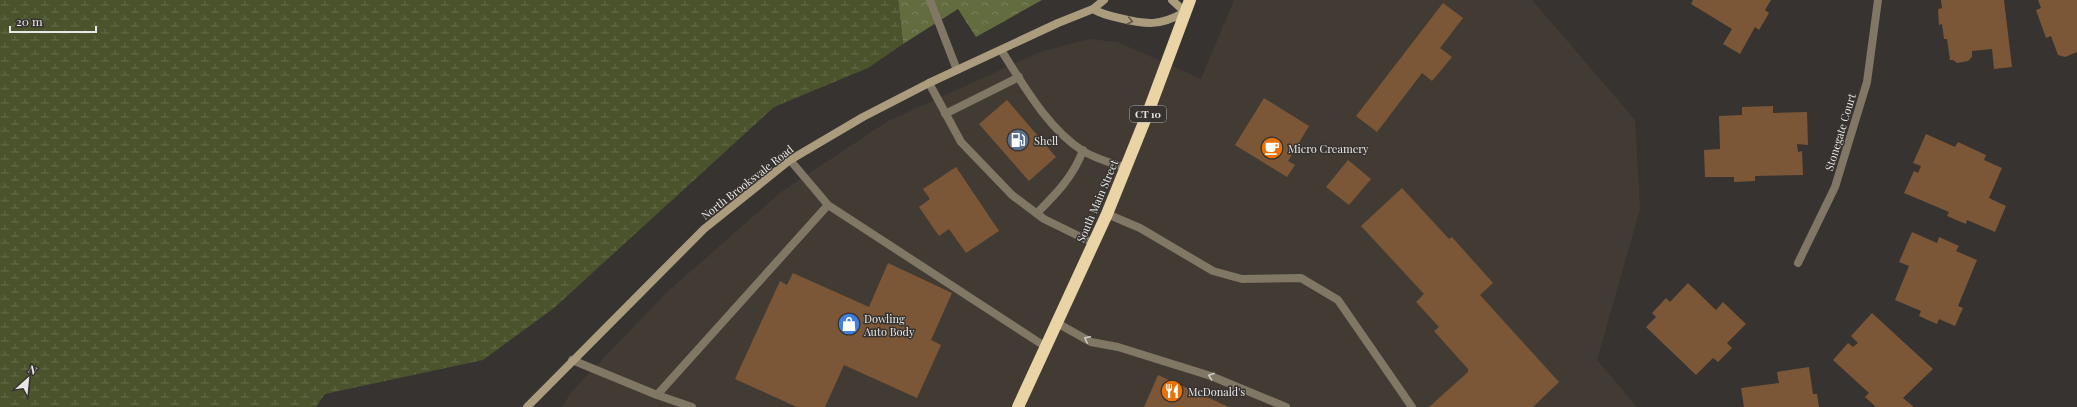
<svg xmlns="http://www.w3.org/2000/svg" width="2077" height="407" viewBox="0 0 2077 407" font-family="'Playfair Display',serif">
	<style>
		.built { fill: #423b34 }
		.forest { fill: url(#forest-crowns) }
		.wetland { fill: url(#wetland-marsh) }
		.building { fill: #7c5737 }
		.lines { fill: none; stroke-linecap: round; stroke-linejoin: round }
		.lane { stroke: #807764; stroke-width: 8 }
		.street { stroke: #807764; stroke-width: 8 }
		.secondary { stroke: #ab9c7e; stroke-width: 8 }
		.highway { stroke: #ead3a4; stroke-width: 12 }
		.oneway { stroke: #5f584b }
		.oneway2 { stroke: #cfcbc5 }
		.labels { text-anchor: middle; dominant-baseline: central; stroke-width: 3; stroke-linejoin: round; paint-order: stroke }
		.shield { fill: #363330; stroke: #b3b1af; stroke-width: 1 }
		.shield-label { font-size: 10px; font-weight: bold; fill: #e9e7e5 }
		.street-label { font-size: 11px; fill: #e9e7e5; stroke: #363330 }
		.poi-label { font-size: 11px; fill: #e9e7e5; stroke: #363330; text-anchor: start }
	</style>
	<defs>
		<pattern id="forest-crowns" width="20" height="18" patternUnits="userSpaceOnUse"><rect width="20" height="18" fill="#626c3f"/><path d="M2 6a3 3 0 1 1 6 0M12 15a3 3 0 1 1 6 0" fill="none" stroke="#78815b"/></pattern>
		<pattern id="wetland-marsh" width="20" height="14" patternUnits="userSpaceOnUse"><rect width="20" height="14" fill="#4b532c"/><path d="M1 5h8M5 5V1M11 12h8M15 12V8" fill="none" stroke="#656c4a"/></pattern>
	</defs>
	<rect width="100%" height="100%" fill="#363330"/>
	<path class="built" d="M1234,0H1532L1635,120L1640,209L1597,360L1637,407H562L572,391L666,293L781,192L888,121L1040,52L1089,39L1118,42L1201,79Z"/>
	<path class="forest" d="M898,0H1042L976,37L958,9L903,44Z"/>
	<path class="wetland" d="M0,0H898L903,44L868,68L774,107L554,308L483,360L325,394L316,407H0Z"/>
	<path class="building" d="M1693,0H1771L1765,10L1769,13L1759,30L1755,27L1740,54L1723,44L1732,29L1691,4Z
		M1941,0H2004L2012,67L1994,69L1992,49L1972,51V57L1968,61L1957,63L1953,60H1950L1947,39H1944L1942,24L1939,25L1938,9L1942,8Z
		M2038,0H2077V52L2065,57L2058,55L2051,36L2046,38L2036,10L2041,8Z
		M1443,3L1463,18L1440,48L1452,57L1432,81L1422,73L1377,132L1356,116Z
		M1264,98L1309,126L1288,161L1295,165L1287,177L1235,145Z
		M1007,100L1056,157L1029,181L979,124Z
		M1773,106V113L1807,112L1808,145L1797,144L1798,152L1802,151L1803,175L1755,176V181L1734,182V177H1705L1704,150L1720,149L1719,116L1742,115V107Z
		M1926,134L1955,147L1958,142L1986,155L1984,160L2002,168L1989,198L2006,206L1995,232L1967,220L1966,224L1947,216L1949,212L1904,193L1914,171L1918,173L1921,166L1913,163Z
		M1348,160L1371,179L1349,205L1326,187Z
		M956,167L999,231L966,253L949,229L939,236L919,207L930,199L923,189Z
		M1402,188L1449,239L1452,237L1493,283L1480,295L1559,382L1533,407H1429L1468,372V369L1434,331L1439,327L1416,302L1424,294L1361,226Z
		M1912,232L1937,243L1939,237L1959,246L1956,251L1977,260L1958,306L1963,308L1955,326L1939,319L1937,324L1919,316L1921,311L1895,300L1909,266L1899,262Z
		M888,263L952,293L931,340L941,345L917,398L844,365L825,407H797L735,379L780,281L787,285L793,273L869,307Z
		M1688,283L1716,310L1723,302L1746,324L1727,343L1732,348L1718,362L1713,358L1696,375L1646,327L1656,317L1652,313L1666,298L1670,302Z
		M1872,313L1933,369L1903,398L1914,407H1876L1865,397L1869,393L1833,360L1848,343L1853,347L1858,343L1851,336Z
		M1809,367L1813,394H1817L1819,407H1744L1741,388L1779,383L1777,372Z
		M1158,375L1229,407H1144Z"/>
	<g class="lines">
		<path class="lane" d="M930,0L957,70
			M1001,50C1023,84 1047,128 1083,151C1096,159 1112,163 1126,168
			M929,83L961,142L1012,195L1044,219L1093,243
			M945,114L1019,77
			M790,160L828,205L1046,347
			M1037,213C1055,195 1074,176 1083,150
			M1107,214L1140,228L1213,271L1242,279L1301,278L1338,300L1412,407
			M1057,323L1091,342L1118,347L1211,376L1286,407
			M572,360L657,395L692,407
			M657,395L828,205"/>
		<path class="street" d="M1798,263L1835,187L1867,82L1878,0"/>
		<path class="secondary" d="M1093,9C1101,14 1110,16 1119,18C1147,25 1160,26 1185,12L1172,0
			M527,407L704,229L790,160L863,117L929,83L1058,23L1093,9L1104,0"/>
		<path class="highway" d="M1018,407L1107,214L1149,110L1190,0"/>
	</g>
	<defs><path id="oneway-chevron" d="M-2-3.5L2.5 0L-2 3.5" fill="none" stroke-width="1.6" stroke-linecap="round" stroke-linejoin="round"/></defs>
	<use class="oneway" href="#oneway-chevron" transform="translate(1130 21) rotate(13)"/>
	<g class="oneway2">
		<use href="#oneway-chevron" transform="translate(1087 339) rotate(-154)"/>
		<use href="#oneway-chevron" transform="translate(1211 376) rotate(-160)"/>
	</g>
	<defs>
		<g id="fuel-disc" transform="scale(1.15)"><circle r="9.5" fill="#5c6f8a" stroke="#363330"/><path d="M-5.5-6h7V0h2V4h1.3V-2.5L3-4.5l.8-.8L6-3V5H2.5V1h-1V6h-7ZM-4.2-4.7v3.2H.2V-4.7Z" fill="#fff"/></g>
		<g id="cafe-disc" transform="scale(1.15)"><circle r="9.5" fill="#e8710a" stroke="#363330"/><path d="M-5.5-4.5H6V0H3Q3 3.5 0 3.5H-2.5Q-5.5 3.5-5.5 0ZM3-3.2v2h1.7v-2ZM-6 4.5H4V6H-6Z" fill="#fff"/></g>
		<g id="shop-disc" transform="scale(1.15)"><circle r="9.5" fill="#3f7fe0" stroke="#363330"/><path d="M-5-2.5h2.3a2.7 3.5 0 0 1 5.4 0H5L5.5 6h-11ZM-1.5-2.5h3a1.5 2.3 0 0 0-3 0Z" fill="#fff"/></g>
		<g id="restaurant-disc" transform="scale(1.15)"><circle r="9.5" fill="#e8710a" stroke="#363330"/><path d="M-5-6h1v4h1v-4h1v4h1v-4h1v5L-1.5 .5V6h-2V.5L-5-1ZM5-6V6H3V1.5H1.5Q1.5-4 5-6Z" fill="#fff"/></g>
	</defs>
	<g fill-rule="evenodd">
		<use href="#fuel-disc" x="1018" y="140"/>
		<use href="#cafe-disc" x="1272" y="148"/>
		<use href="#shop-disc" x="849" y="324"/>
		<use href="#restaurant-disc" x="1172" y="391"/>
	</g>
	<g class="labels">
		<rect class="shield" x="1130" y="106" width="36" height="16" rx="3"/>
		<g class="shield-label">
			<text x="1148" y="114">CT 10</text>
		</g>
		<g class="street-label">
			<text transform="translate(1840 132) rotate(-73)">Stonegate Court</text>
			<text transform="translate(747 182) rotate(-38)">North Brooksvale Road</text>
			<text transform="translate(1097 201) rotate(-67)">South Main Street</text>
		</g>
		<g class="poi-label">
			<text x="1034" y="140">Shell</text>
			<text x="1288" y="148">Micro Creamery</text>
			<text x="864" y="318">Dowling<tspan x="864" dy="13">Auto Body</tspan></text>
			<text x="1188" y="391">McDonald's</text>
		</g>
	</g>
	<g transform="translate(28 379) rotate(27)" stroke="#363330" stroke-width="3" paint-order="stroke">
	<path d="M0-3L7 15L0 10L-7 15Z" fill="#e9e7e5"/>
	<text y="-6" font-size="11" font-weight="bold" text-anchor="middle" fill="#e9e7e5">N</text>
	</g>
	<path d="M10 26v6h86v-6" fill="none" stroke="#e9e7e5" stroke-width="2"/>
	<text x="16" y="26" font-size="12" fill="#e9e7e5" stroke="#363330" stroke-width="3" paint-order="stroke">20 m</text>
</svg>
